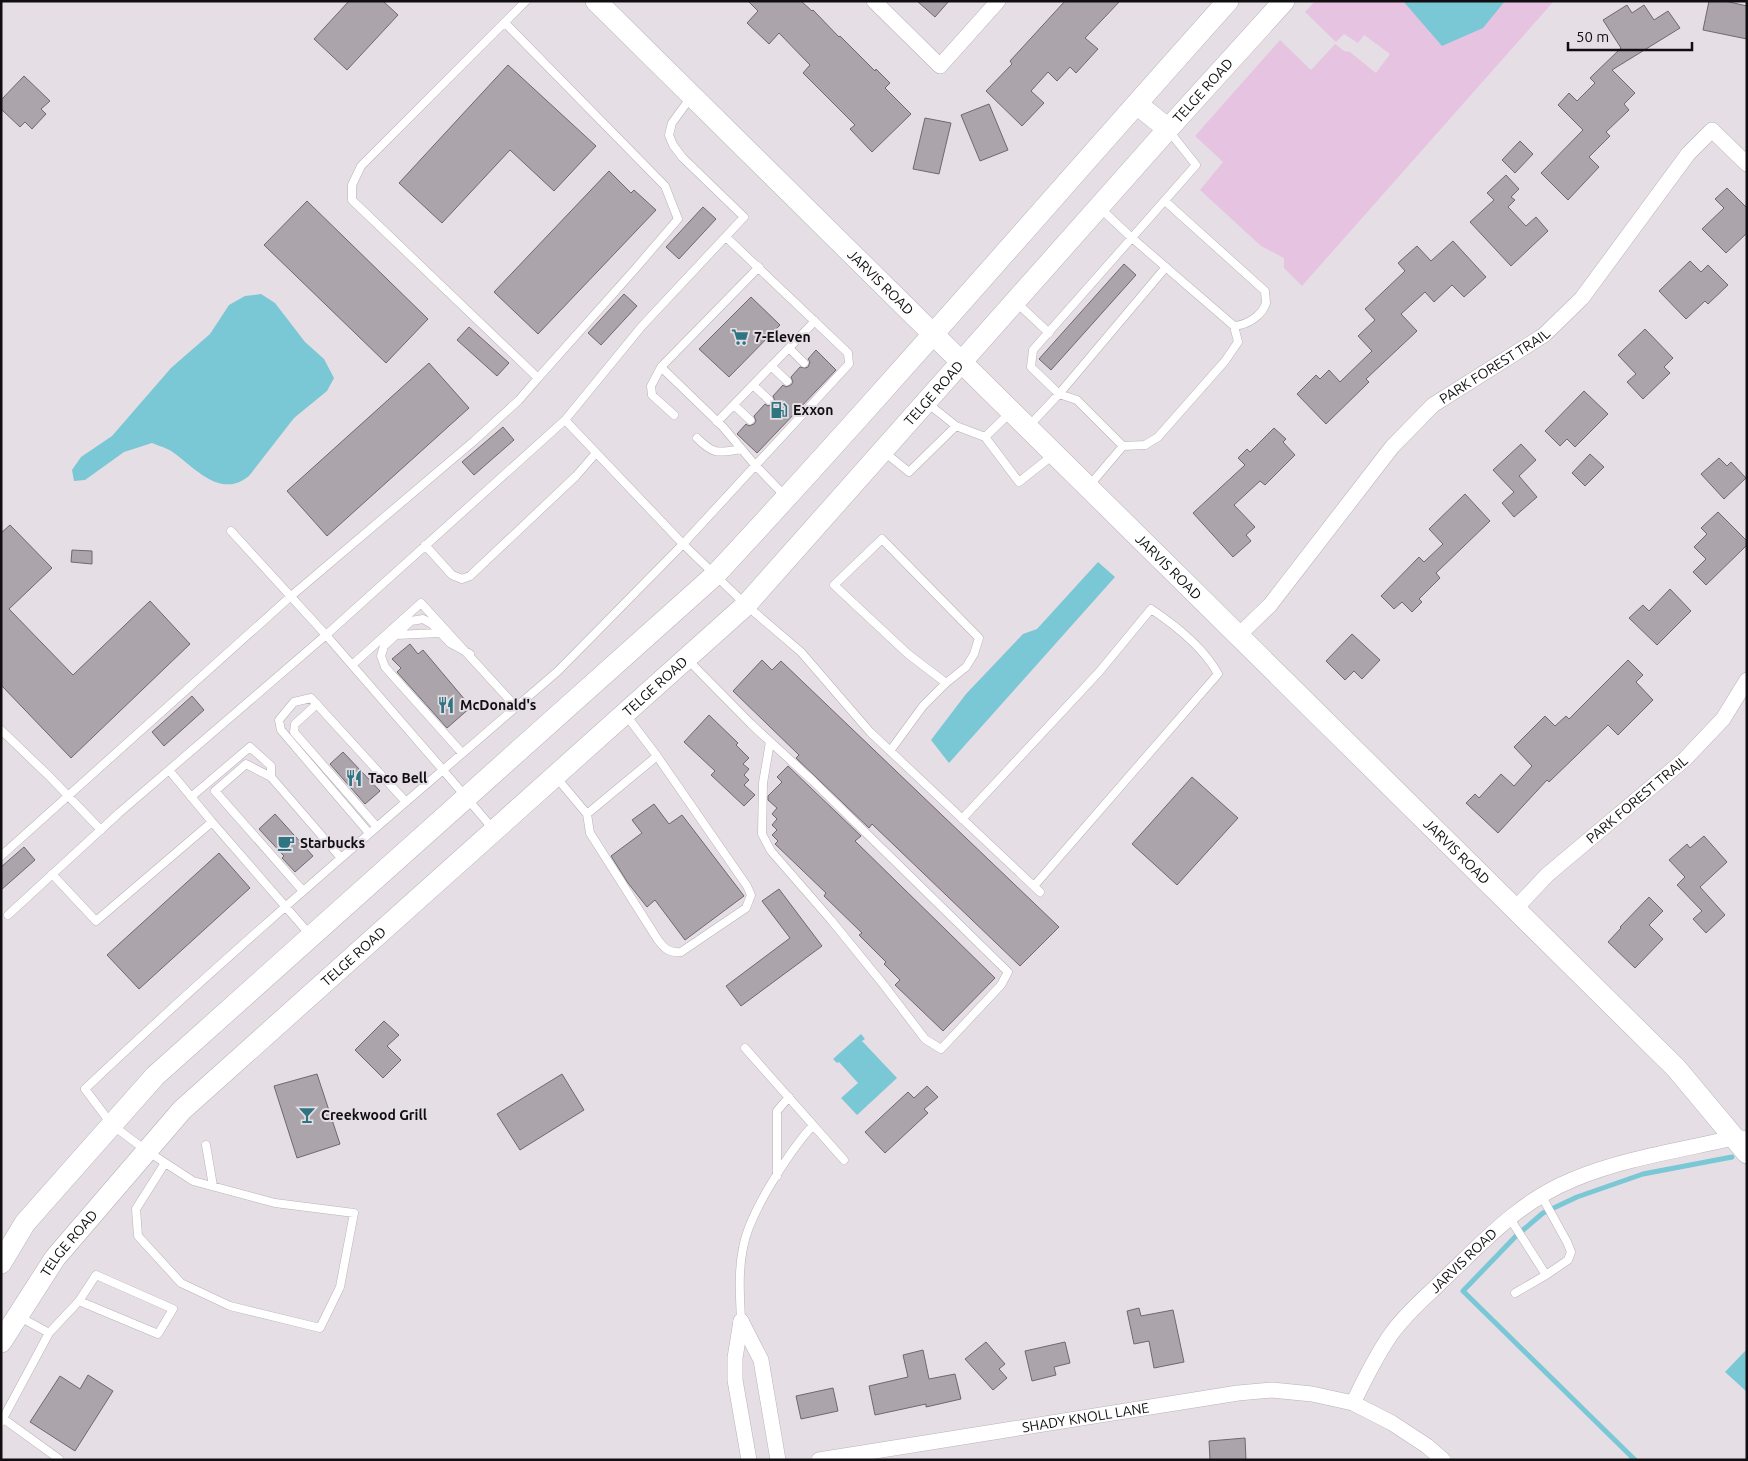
<svg xmlns="http://www.w3.org/2000/svg" width="1748" height="1461" viewBox="0 0 1748 1461" font-family="Ubuntu,sans-serif">
	<style>
		.green { fill: #e6c4e1 }
		.water { fill: #7ac7d5 }
		.lines { fill: none; stroke-linecap: round; stroke-linejoin: round }
		.stream { stroke: #7ac7d5; stroke-width: 5 }
		.building { fill: #aca4ab; stroke: #6f686e }
		.lane-casing { stroke: #bab2b8; stroke-width: 9 }
		.street-casing { stroke: #bab2b8; stroke-width: 16 }
		.secondary-casing { stroke: #bab2b8; stroke-width: 22 }
		.lane { stroke: #fff; stroke-width: 8 }
		.street { stroke: #fff; stroke-width: 15 }
		.secondary { stroke: #fff; stroke-width: 21 }
		.labels { text-anchor: middle; dominant-baseline: central; stroke-width: 4; stroke-linejoin: round; paint-order: stroke }
		.street-label { font-size: 14px; fill: #100e10; stroke: #e6dee5 }
		.poi-label { font-size: 14px; font-weight: bold; fill: #100e10; stroke: #e6dee5; text-anchor: start }
	</style>
	<rect width="100%" height="100%" fill="#e6dee5"/>
	<path class="green" d="M1315,1H1554L1302,286L1284,268V258L1261,246L1200,190L1223,162L1195,136L1280,40L1311,70L1335,44L1344,51L1350,52L1376,73L1390,54L1364,35L1358,43L1344,34L1336,42L1305,12Z"/>
	<path class="water" d="M1403,1H1505L1483,28L1442,46Z
		M261,294L275,303L305,342L324,359L334,378L327,391L294,418L249,476C221,499 196,469 174,453C168,448 159,446 152,443L124,452L85,480L74,481L72,470L81,457L112,436L171,368L210,334L229,305L245,296Z
		M1098,562L1115,577L949,763L931,740L966,694L1023,634L1037,629Z
		M861,1034L865,1039L862,1041L897,1078L857,1115L841,1098L858,1083L839,1062L837,1063L833,1059Z
		M1747,1349V1392L1725,1372Z"/>
	<g class="lines">
		<path class="stream" d="M1635,1460L1463,1291L1516,1236L1543,1213L1577,1197L1643,1174L1732,1157"/>
	</g>
	<path class="building" d="M349,1H383L398,15L347,70L314,39Z
		M748,1H801L812,11L813,10L839,37L840,36L875,71L876,69L890,83L885,88L911,114L872,152L850,129L855,125L803,73L810,65L779,33L769,44L747,23L758,11Z
		M917,1H949L935,17Z
		M1065,1H1120L1085,38L1098,49L1076,73L1070,67L1057,81L1048,72L1031,91L1044,103L1022,126L986,91L1012,64L1010,61Z
		M1709,1H1725L1747,6V39L1703,30Z
		M1627,5L1632,13L1644,5L1654,20L1668,11L1680,28L1612,70L1635,93L1624,104L1629,110L1606,132L1610,136L1589,157L1599,167L1568,200L1541,173L1583,130L1558,105L1569,93L1577,101L1595,83L1590,78L1621,48L1603,20Z
		M508,65L596,146L554,191L510,150L442,223L399,183Z
		M24,76L50,101L41,109L46,114L32,129L25,122L20,127L1,109V100Z
		M989,104L1008,150L980,161L961,115Z
		M925,118L951,123L939,174L913,169Z
		M1520,141L1533,154L1515,173L1502,160Z
		M609,171L631,193L634,190L656,210L538,334L494,292Z
		M1506,175L1519,189L1511,197L1515,200L1508,207L1526,226L1536,217L1548,231L1511,266L1470,222L1494,200L1487,193Z
		M1727,188L1747,208V233L1726,253L1702,229L1724,208L1715,199Z
		M307,201L428,319L386,363L264,245Z
		M703,207L716,219L679,259L666,247Z
		M1453,241L1486,277L1464,297L1452,285L1434,302L1425,292L1401,314L1417,331L1366,379L1369,382L1326,424L1297,394L1316,375L1320,379L1329,370L1340,382L1372,351L1358,336L1375,320L1365,309L1405,271L1398,263L1417,246L1431,261Z
		M1690,261L1701,272L1708,265L1728,285L1708,304L1705,301L1686,319L1659,291Z
		M1124,264L1136,275L1051,370L1039,359Z
		M624,294L637,306L601,345L588,333Z
		M751,297L780,325L729,377L699,349Z
		M469,327L509,363L497,376L457,340Z
		M1645,329L1673,358L1664,367L1670,373L1643,399L1627,382L1636,374L1618,355Z
		M816,350L836,370L757,453L737,434L746,424L749,426L754,424L756,421L754,416L765,404L768,406L773,404L775,401L773,396L783,385L786,387L791,385L793,382L791,377L800,367L805,368L808,367L810,362L808,359Z
		M429,363L469,408L327,536L287,491Z
		M1584,391L1608,414L1575,447L1567,439L1560,446L1545,431Z
		M503,427L514,440L474,475L462,462Z
		M1274,428L1286,439L1283,442L1295,455L1265,485L1260,481L1234,505L1255,527L1246,535L1251,541L1233,557L1193,513L1245,465L1238,458L1247,449L1250,452Z
		M1521,444L1536,460L1519,476L1537,497L1514,517L1502,503L1514,492L1493,470Z
		M1590,454L1604,467L1585,486L1572,473Z
		M1719,458L1727,466L1731,462L1746,478L1724,499L1701,474Z
		M1465,494L1490,521L1436,573L1440,578L1419,599L1422,602L1412,612L1402,602L1394,609L1381,596L1419,557L1424,562L1443,544L1429,529Z
		M1718,512L1747,541V545L1706,585L1693,572L1706,559L1694,547L1707,534L1701,528Z
		M10,525L52,568L9,609L73,675L150,601L190,644L71,758L1,685V533Z
		M72,550L92,551V564L71,562Z
		M1670,589L1691,611L1657,645L1629,618L1643,605L1649,611Z
		M1352,634L1380,660L1362,679L1354,671L1345,680L1326,661Z
		M410,644L418,654L423,650L471,707L447,728L397,672L401,668L392,659Z
		M762,660L772,670L781,661L1059,927L1020,966L872,824L869,828L796,758L799,755L733,691Z
		M1628,660L1643,675L1636,682L1653,700L1618,735L1608,725L1549,782L1547,780L1498,833L1466,803L1475,794L1479,798L1501,774L1514,786L1532,766L1514,747L1545,716L1555,726L1566,716L1569,719Z
		M192,696L204,710L164,746L152,732Z
		M709,715L738,743L736,745L749,758L743,764L749,769L744,775L749,780L744,785L755,795L744,806L711,775L715,771L684,742Z
		M343,752L380,791L365,804L330,764Z
		M788,766L861,836L855,841L995,978L943,1031L895,985L900,980L884,964L886,962L859,935L862,933L824,896L826,893L775,844L778,841L772,835L777,830L772,825L777,819L772,814L777,808L768,800V796L782,782L777,777Z
		M1192,777L1238,818L1177,885L1132,844Z
		M654,804L669,824L682,815L744,896L685,940L655,900L647,907L628,883L611,856L642,833L632,820Z
		M275,814L313,856L295,872L282,858L284,856L259,829Z
		M1704,836L1727,862L1700,887L1725,915L1706,933L1693,919L1702,911L1677,885L1685,877L1669,860L1687,844L1690,848Z
		M24,847L35,860L1,890V867Z
		M219,853L250,888L139,989L107,955Z
		M779,889L822,946L741,1006L726,986L790,938L762,901Z
		M1649,897L1663,911L1649,925L1663,939L1635,968L1608,942L1621,928L1620,927Z
		M384,1021L399,1035L387,1046L401,1060L383,1078L355,1050Z
		M317,1074L340,1144L297,1158L274,1086Z
		M562,1074L584,1110L520,1150L497,1114Z
		M927,1086L938,1097L924,1109L928,1113L885,1153L865,1132L908,1092L914,1098Z
		M1139,1308L1141,1316L1173,1310L1184,1362L1154,1368L1149,1341L1134,1344L1127,1311Z
		M986,1342L1005,1364L999,1369L1007,1378L993,1390L965,1359Z
		M1065,1342L1070,1363L1054,1367L1056,1375L1032,1381L1025,1351Z
		M923,1350L929,1379L955,1374L961,1399L926,1407V1404L875,1415L869,1386L908,1377L903,1355Z
		M88,1375L113,1391L75,1451L30,1422L60,1376L80,1389Z
		M833,1388L838,1411L801,1419L796,1396Z
		M1245,1438L1246,1460H1210L1209,1441Z"/>
	<g class="lines">
		<g class="lane-casing">
			<path id="lane" d="M505,23L665,186L678,219L636,268L538,378L352,200V185L361,166L526,1
				M691,97L672,123L669,135L673,145L682,157L744,217L642,326L565,420L683,544L849,364L848,353L726,237
				M1101,209L1132,238L1234,326C1247,325 1262,316 1266,303C1266,300 1265,294 1265,291L1165,201
				M759,267L661,367L723,427L755,465L786,497
				M1166,267L1059,394L1077,400L1123,446L1145,445L1158,437L1225,361L1238,342L1234,326
				M1017,303L1049,333
				M789,348L804,363
				M771,366L787,381
				M661,367L651,386L652,395L674,415
				M753,385L769,400
				M926,402L956,426
				M734,405L750,420
				M1011,412L985,437L1019,482L1053,455
				M717,422L815,321
				M1029,426L1059,394L1031,367L1033,350L1196,165L1169,131
				M697,438C714,455 718,453 741,449
				M883,451L909,472L956,426L985,437
				M1089,486L1123,446
				M231,531L326,635L565,420
				M425,545L452,575L462,579L470,576L576,476L596,453
				M396,635L439,633
				M688,660L751,724L813,781L1008,972L1001,985L941,1049L925,1039L883,984L831,920L771,851L762,834L763,783L770,742
				M352,665L421,603L516,707
				M317,704L295,724L294,732L377,827
				M1,730L49,776L101,830
				M890,751L923,706L946,683L966,667L974,654L979,638L882,539L834,585L908,654L946,683
				M462,753L385,667L381,656L384,646L411,621L423,619L432,624L450,643L470,654
				M169,770L212,822
				M556,777L587,814L657,756L626,715
				M191,797L250,747L271,766V777
				M587,814L590,833L658,940C665,949 669,953 681,952L746,908L751,895L747,886L657,756
				M962,819L1099,672L1151,609C1175,625 1204,648 1218,674L1034,886
				M369,833L281,730L279,720L294,702L311,698L406,802
				M1,856L290,597L474,441L519,400L538,378
				M52,874L96,921L212,822L311,936
				M303,891L215,791L246,764L271,777L341,858
				M8,915L119,813L326,635L443,770L558,671L683,544L746,605L801,652L870,732L1040,892
				M745,1048L844,1160
				M206,1145L213,1186
				M165,1163L136,1209L138,1236L181,1283L230,1306L320,1328L340,1287L354,1213L275,1203L193,1181L147,1151L112,1125L85,1089C201,979 322,874 443,770L493,829
				M777,1176V1111L789,1097
				M1509,1217L1546,1275L1568,1260L1571,1252L1567,1242L1541,1195
				M1515,1293L1546,1275
				M20,1317L49,1333
				M741,1321C740,1296 738,1272 743,1248C749,1213 789,1152 813,1125
				M1,1417L59,1459
				M1,1422L49,1333L79,1301L96,1275L173,1309L158,1334L79,1301"/>
		</g>
		<g class="street-casing">
			<g id="street">
				<path d="M874,1L940,66L998,1"/>
				<path id="s1" d="M1239,635L1270,605L1392,447L1433,405L1544,335L1582,298L1688,154L1712,130L1747,164"/>
				<path id="s2" d="M1515,909L1547,875L1685,759L1723,719L1747,680"/>
				<path d="M741,1321L761,1360L778,1460"/>
				<path d="M741,1321L735,1358V1380L749,1460"/>
				<path id="s3" d="M1353,1403C1365,1379 1376,1355 1392,1333C1406,1313 1427,1296 1444,1279C1484,1241 1520,1201 1572,1180C1621,1159 1681,1150 1733,1138H1742"/>
				<path id="s4" d="M819,1460L1238,1393L1272,1390L1312,1394L1353,1403L1392,1423L1427,1446L1443,1460"/>
			</g>
		</g>
		<g class="secondary-casing">
			<g id="secondary">
				<path id="s5" d="M596,1L1676,1068L1747,1153"/>
				<path d="M1137,104L1168,129"/>
				<path d="M1,1263L25,1223L155,1076L715,575C890,387 1057,192 1228,1"/>
				<path id="s6" d="M1,1342L55,1258L182,1110L746,605L1168,129L1284,1"/>
			</g>
		</g>
		<use href="#lane" class="lane"/>
		<use href="#street" class="street"/>
		<use href="#secondary" class="secondary"/>
	</g>
	<defs>
		<g id="supermarket-bare" transform="scale(1.35)"><path d="M-6-5.5h2.5l.6 2H6L4.5 2H-2.5L-4.4-4H-6ZM-1.5 3.2a1.3 1.3 0 1 0 .1 0ZM3 3.2a1.3 1.3 0 1 0 .1 0Z" fill="#2f7581" stroke="#e6dee5" stroke-width="2.5" paint-order="stroke"/></g>
		<g id="fuel-bare" transform="scale(1.35)"><path d="M-5.5-6h7V0h2V4h1.3V-2.5L3-4.5l.8-.8L6-3V5H2.5V1h-1V6h-7ZM-4.2-4.7v3.2H.2V-4.7Z" fill="#2f7581" stroke="#e6dee5" stroke-width="2.5" paint-order="stroke"/></g>
		<g id="restaurant-bare" transform="scale(1.35)"><path d="M-5-6h1v4h1v-4h1v4h1v-4h1v5L-1.5 .5V6h-2V.5L-5-1ZM5-6V6H3V1.5H1.5Q1.5-4 5-6Z" fill="#2f7581" stroke="#e6dee5" stroke-width="2.5" paint-order="stroke"/></g>
		<g id="cafe-bare" transform="scale(1.35)"><path d="M-5.5-4.5H6V0H3Q3 3.5 0 3.5H-2.5Q-5.5 3.5-5.5 0ZM3-3.2v2h1.7v-2ZM-6 4.5H4V6H-6Z" fill="#2f7581" stroke="#e6dee5" stroke-width="2.5" paint-order="stroke"/></g>
		<g id="bar-bare" transform="scale(1.35)"><path d="M-6-5H6L.8 .8V4.5H3.5V6h-7V4.5H-.8V.8Z" fill="#2f7581" stroke="#e6dee5" stroke-width="2.5" paint-order="stroke"/></g>
	</defs>
	<g fill-rule="evenodd">
		<use href="#supermarket-bare" x="740" y="337"/>
		<use href="#fuel-bare" x="779" y="410"/>
		<use href="#restaurant-bare" x="446" y="705"/>
		<use href="#restaurant-bare" x="354" y="778"/>
		<use href="#cafe-bare" x="286" y="843"/>
		<use href="#bar-bare" x="307" y="1115"/>
	</g>
	<g class="labels">
		<g class="street-label">
			<text stroke="none"><textPath href="#s6" startOffset="1740">TELGE ROAD</textPath></text>
			<text stroke="none"><textPath href="#s5" startOffset="400">JARVIS ROAD</textPath></text>
			<text stroke="none"><textPath href="#s1" startOffset="374">PARK FOREST TRAIL</textPath></text>
			<text stroke="none"><textPath href="#s6" startOffset="1335">TELGE ROAD</textPath></text>
			<text stroke="none"><textPath href="#s5" startOffset="805">JARVIS ROAD</textPath></text>
			<text stroke="none"><textPath href="#s6" startOffset="930">TELGE ROAD</textPath></text>
			<text stroke="none"><textPath href="#s2" startOffset="164">PARK FOREST TRAIL</textPath></text>
			<text stroke="none"><textPath href="#s5" startOffset="1210">JARVIS ROAD</textPath></text>
			<text stroke="none"><textPath href="#s6" startOffset="525">TELGE ROAD</textPath></text>
			<text stroke="none"><textPath href="#s6" startOffset="120">TELGE ROAD</textPath></text>
			<text stroke="none"><textPath href="#s3" startOffset="182">JARVIS ROAD</textPath></text>
			<text stroke="none"><textPath href="#s4" startOffset="270">SHADY KNOLL LANE</textPath></text>
		</g>
		<g class="poi-label">
			<text x="754" y="337">7-Eleven</text>
			<text x="793" y="410">Exxon</text>
			<text x="460" y="705">McDonald's</text>
			<text x="368" y="778">Taco Bell</text>
			<text x="300" y="843">Starbucks</text>
			<text x="321" y="1115">Creekwood Grill</text>
		</g>
	</g>
	<rect width="1748" height="1461" fill="none" stroke="#100e10" stroke-width="5"/>
	<path d="M1568 42v8h124v-8" fill="none" stroke="#100e10" stroke-width="2.5"/>
	<text x="1576" y="42" font-size="15" fill="#100e10" stroke="#e6dee5" stroke-width="4" paint-order="stroke">50 m</text>
</svg>
